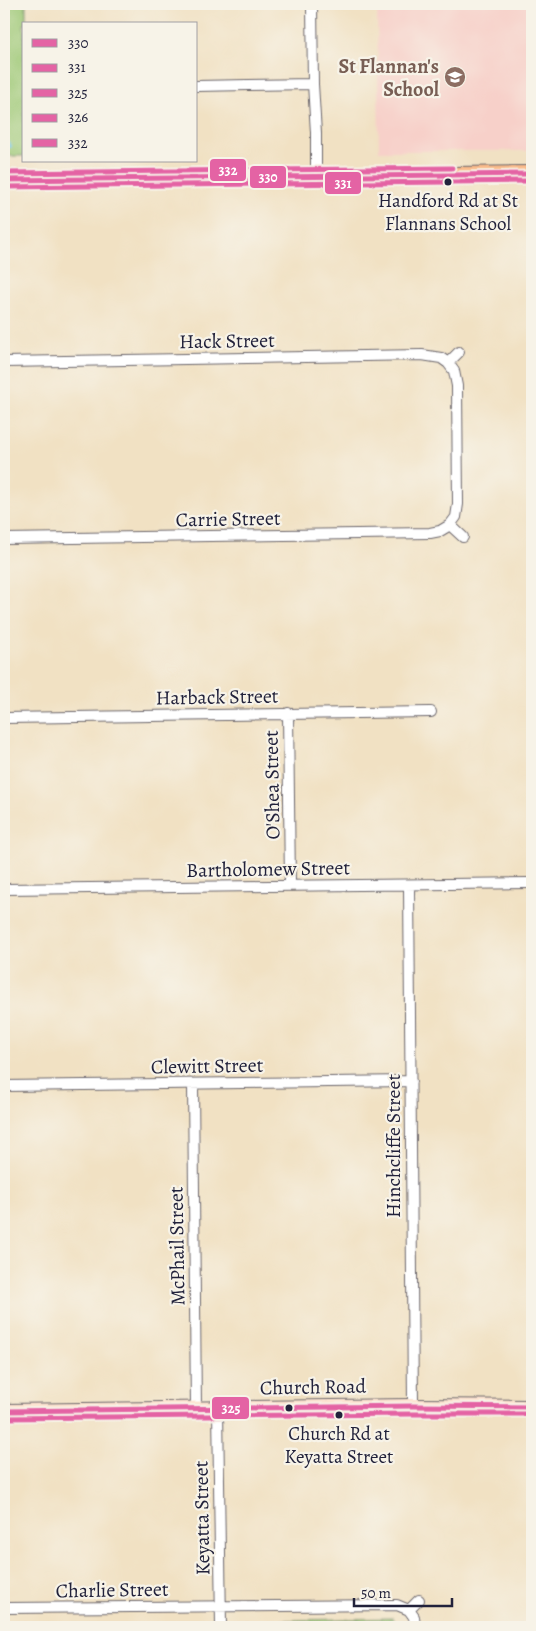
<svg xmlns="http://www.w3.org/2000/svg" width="536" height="1631" viewBox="0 0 536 1631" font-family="Alegreya,serif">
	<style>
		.built { fill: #f7d0c9 }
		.green { fill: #9cc875; stroke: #5f7558 }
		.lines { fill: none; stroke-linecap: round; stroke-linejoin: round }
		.stream { stroke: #67c3e5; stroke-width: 4 }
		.street-casing { stroke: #6a656b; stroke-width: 12 }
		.secondary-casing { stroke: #6a656b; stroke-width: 16 }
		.primary-casing { stroke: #6a656b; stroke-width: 18 }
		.street { stroke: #fff; stroke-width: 10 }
		.secondary { stroke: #fde4d1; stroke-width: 14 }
		.primary { stroke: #fabb8b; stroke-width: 16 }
		.bus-1-casing { stroke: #f7f3e8; stroke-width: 9 }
		.bus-2-casing { stroke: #f7f3e8; stroke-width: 9 }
		.bus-3-casing { stroke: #f7f3e8; stroke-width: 9 }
		.bus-4-casing { stroke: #f7f3e8; stroke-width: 9 }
		.bus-5-casing { stroke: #f7f3e8; stroke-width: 9 }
		.bus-1 { stroke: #e463a4; stroke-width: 5 }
		.bus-2 { stroke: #e463a4; stroke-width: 5 }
		.bus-3 { stroke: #e463a4; stroke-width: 5 }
		.bus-4 { stroke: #e463a4; stroke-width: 5 }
		.bus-5 { stroke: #e463a4; stroke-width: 5 }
		.bus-dot { fill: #22223b; stroke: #f7f3e8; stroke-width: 2 }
		.labels { text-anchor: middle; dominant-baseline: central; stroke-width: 4.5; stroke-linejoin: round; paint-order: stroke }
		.bus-label { font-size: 19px; fill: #22223b; stroke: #f7f3e8 }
		.education-label { font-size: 20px; font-weight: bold; fill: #785e54; stroke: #f7f3e8; text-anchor: end }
		.street-label { font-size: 20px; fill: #22223b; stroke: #f7f3e8 }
		.line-badge { stroke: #f7f3e8; stroke-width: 2 }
		.badge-label { font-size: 14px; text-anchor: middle; font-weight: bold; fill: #fff }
	</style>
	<rect width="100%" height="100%" fill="#f7f3e8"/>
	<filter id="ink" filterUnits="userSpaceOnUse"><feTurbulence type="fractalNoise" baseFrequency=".02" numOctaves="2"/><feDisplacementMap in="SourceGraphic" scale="10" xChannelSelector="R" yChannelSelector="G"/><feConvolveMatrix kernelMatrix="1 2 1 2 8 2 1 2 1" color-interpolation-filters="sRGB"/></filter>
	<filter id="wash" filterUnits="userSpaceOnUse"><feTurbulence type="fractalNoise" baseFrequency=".0096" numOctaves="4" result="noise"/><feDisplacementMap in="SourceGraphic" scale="20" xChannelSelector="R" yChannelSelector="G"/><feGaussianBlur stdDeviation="1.12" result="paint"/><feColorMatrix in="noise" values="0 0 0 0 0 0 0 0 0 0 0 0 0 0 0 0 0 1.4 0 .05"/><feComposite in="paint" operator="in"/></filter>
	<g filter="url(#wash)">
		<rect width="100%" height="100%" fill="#f1e1c3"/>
		<path class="built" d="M377,4H532V151H379Z"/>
		<path class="green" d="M4,4H26V24H24V156H4Z
			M393,1618L399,1627H241L246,1621Z"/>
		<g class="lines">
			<path class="stream" d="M4,141L10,146"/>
		</g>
	</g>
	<g filter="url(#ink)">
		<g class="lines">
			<g class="street-casing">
				<path id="street" d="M312,4L313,84L316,133V176
					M196,86L313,84
					M459,352L448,363L454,371L457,386L458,504L456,517L450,525L463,537
					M4,362L422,355L441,358L448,363
					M4,539L430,533L440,531L450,525
					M288,713L290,886
					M4,718L431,712
					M409,885L413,1406
					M4,889L532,883
					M193,1084L196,1409
					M4,1086L411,1081
					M218,1408L221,1627
					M4,1608L397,1605L409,1610L419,1600
					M409,1610L414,1617L415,1627"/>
			</g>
			<g class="secondary-casing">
				<path id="secondary" d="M4,1411L413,1406L532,1407"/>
			</g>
			<g class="primary-casing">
				<path id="primary" d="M4,180L532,174"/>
			</g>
			<use href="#street" class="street"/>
			<use href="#secondary" class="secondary"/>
			<use href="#primary" class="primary"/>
			<g class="bus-1-casing">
				<path id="bus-1" d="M4,180L532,174"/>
			</g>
			<g class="bus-2-casing">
				<path id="bus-2" d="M4,187L532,181"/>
			</g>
			<g class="bus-3-casing">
				<path id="bus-3" d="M4,1411L413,1406L532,1407"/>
			</g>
			<g class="bus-4-casing">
				<path id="bus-4" d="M4,1418L413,1414H532"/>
			</g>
			<g class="bus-5-casing">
				<path id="bus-5" d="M4,173L452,168"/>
			</g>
			<use href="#bus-1" class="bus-1"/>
			<use href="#bus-2" class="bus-2"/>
			<use href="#bus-3" class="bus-3"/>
			<use href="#bus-4" class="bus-4"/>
			<use href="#bus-5" class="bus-5"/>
		</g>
	</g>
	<defs>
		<g id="school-disc" transform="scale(1.125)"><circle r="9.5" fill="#8d6e63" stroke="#f7f3e8"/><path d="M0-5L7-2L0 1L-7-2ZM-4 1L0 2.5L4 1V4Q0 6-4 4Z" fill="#fff"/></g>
	</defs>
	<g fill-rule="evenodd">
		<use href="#school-disc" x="455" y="77"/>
	</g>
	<g class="bus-dot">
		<circle cx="448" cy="182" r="4.5"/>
		<circle cx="289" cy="1408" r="4.5"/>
		<circle cx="339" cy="1415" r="4.5"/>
	</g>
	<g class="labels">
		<g class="bus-label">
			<text x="448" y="201">Handford Rd at St<tspan x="448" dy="23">Flannans School</tspan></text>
			<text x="339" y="1434">Church Rd at<tspan x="339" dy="23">Keyatta Street</tspan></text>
		</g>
		<g class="education-label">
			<text x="439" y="66">St Flannan's<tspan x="439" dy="23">School</tspan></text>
		</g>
		<g class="street-label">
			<text transform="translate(227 341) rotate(-1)">Hack Street</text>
			<text transform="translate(228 519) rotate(-1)">Carrie Street</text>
			<text transform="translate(217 697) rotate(-1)">Harback Street</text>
			<text transform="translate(272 785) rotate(-91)">O'Shea Street</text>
			<text transform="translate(268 869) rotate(-1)">Bartholomew Street</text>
			<text transform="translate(207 1066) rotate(-1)">Clewitt Street</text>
			<text transform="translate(393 1146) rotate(-90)">Hinchcliffe Street</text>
			<text transform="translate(177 1246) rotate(-91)">McPhail Street</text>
			<text transform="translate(313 1387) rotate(-1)">Church Road</text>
			<text transform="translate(202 1518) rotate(-91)">Keyatta Street</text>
			<text transform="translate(112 1590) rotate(-1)">Charlie Street</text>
		</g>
	</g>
	<g class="line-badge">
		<rect x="209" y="158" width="38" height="24" rx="5" fill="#e463a4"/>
		<rect x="249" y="165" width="38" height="24" rx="5" fill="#e463a4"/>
		<rect x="324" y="171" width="38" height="24" rx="5" fill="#e463a4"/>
		<rect x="211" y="1396" width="39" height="24" rx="5" fill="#e463a4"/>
	</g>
	<g class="badge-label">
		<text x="228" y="175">332</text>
		<text x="268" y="182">330</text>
		<text x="343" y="188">331</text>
		<text x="231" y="1413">325</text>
	</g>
	<rect width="536" height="1631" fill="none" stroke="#f7f3e8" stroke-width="20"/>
	<rect x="22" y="22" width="175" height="140" fill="#f7f3e8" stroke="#a29fa3"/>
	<rect x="32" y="39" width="25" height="8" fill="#e463a4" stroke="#a29fa3"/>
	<text x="68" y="48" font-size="15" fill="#22223b">330</text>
	<rect x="32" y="64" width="25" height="8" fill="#e463a4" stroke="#a29fa3"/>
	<text x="68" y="72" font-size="15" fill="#22223b">331</text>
	<rect x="32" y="89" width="25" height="8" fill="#e463a4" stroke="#a29fa3"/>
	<text x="68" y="98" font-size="15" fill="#22223b">325</text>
	<rect x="32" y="114" width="25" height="8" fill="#e463a4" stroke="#a29fa3"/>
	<text x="68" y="122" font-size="15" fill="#22223b">326</text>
	<rect x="32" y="139" width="25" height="8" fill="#e463a4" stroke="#a29fa3"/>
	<text x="68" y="148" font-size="15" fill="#22223b">332</text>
	<path d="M354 1598v8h98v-8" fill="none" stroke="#22223b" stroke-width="2.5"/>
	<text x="361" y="1598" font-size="15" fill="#22223b" stroke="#f7f3e8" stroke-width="4" paint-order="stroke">50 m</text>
</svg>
